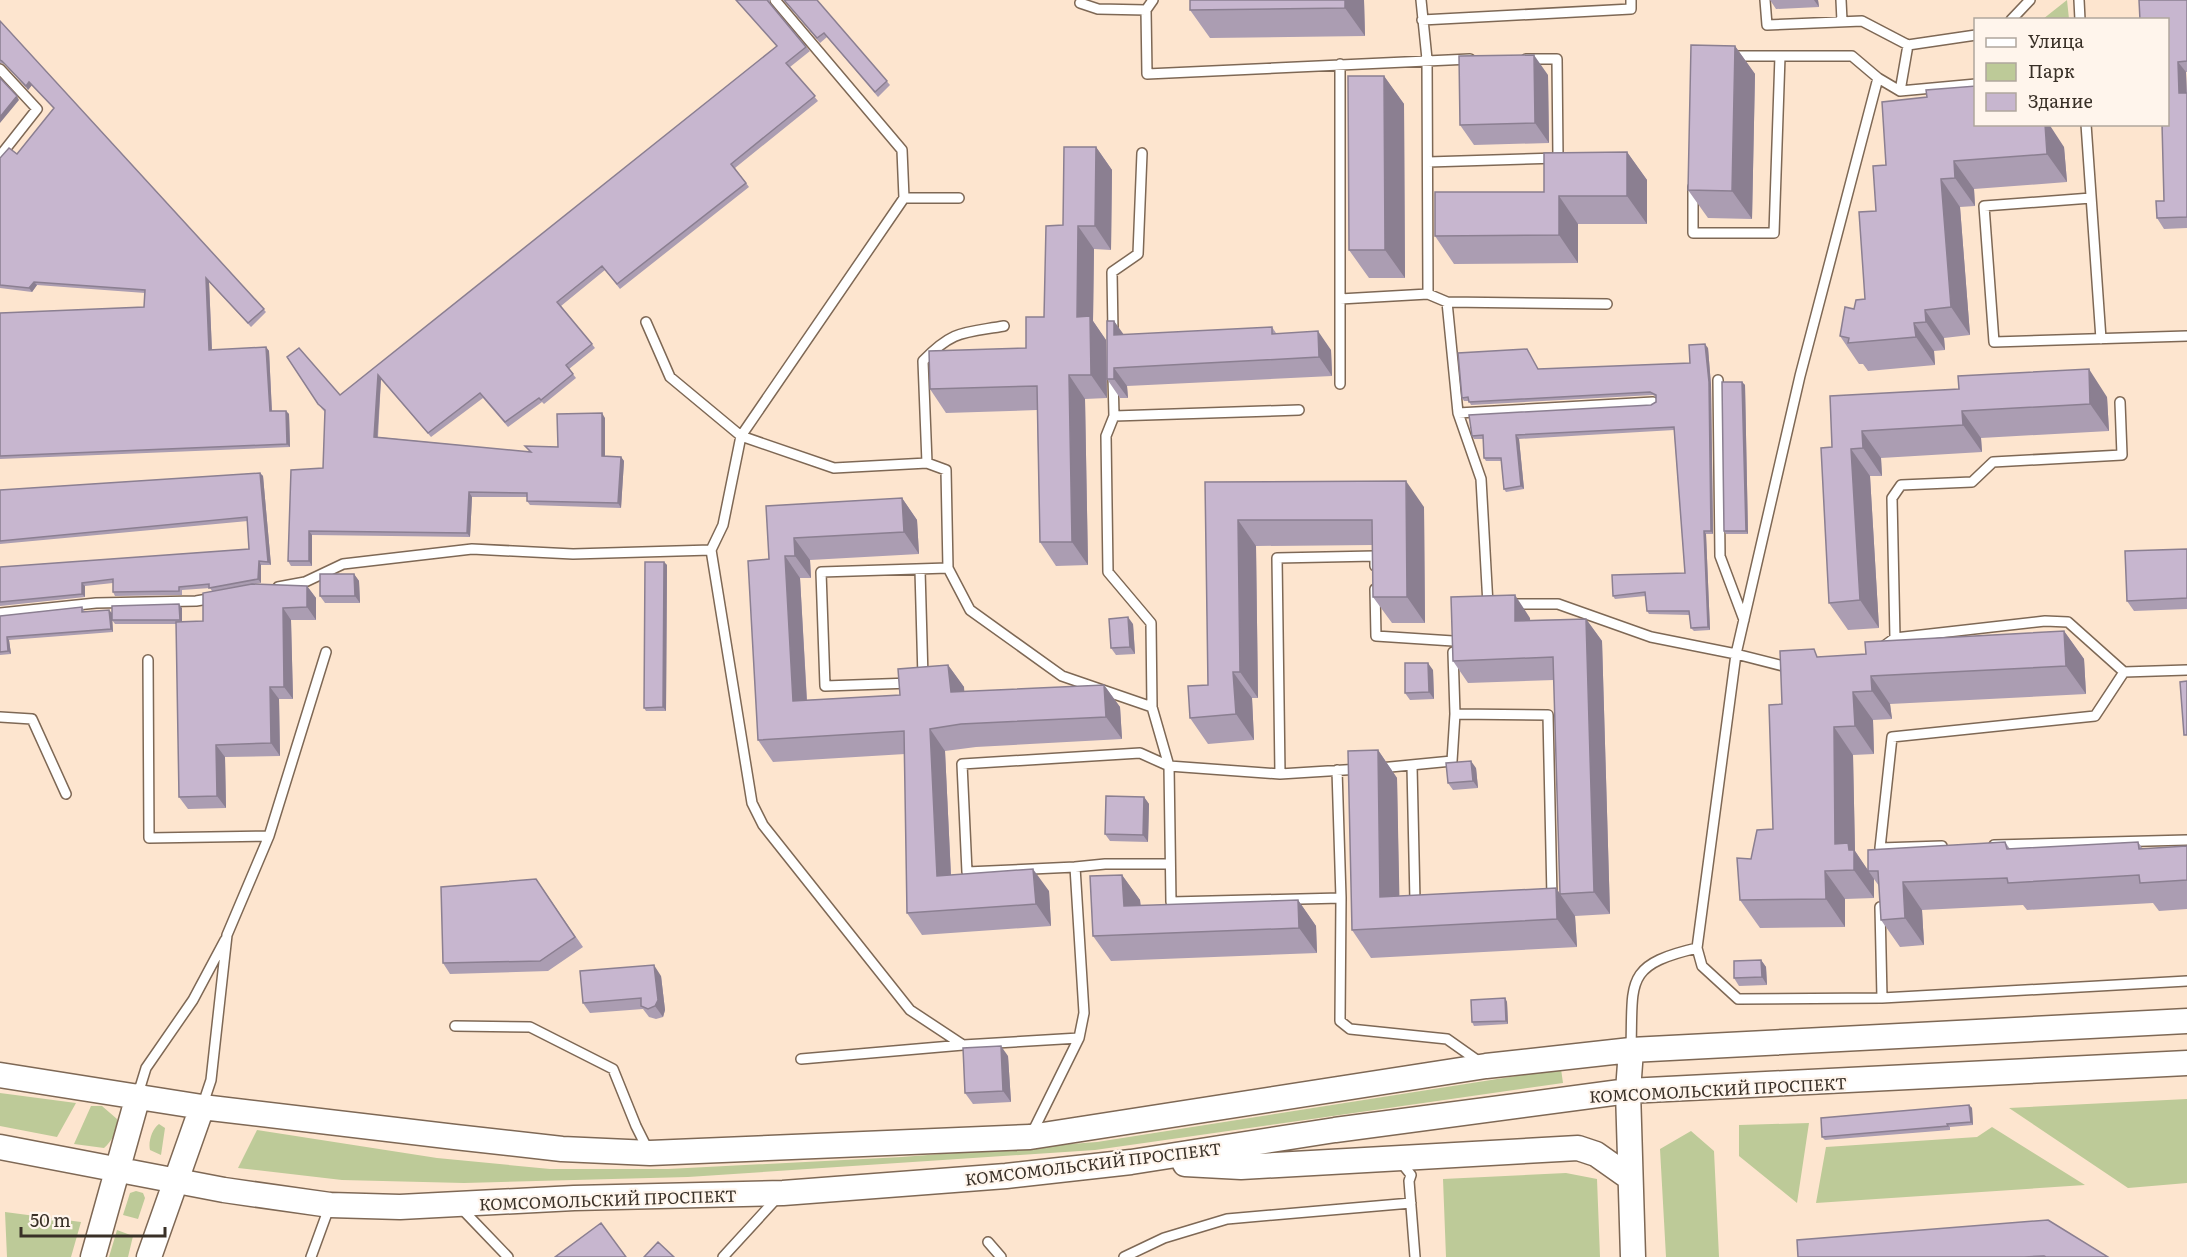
<svg xmlns="http://www.w3.org/2000/svg" width="2187" height="1257" viewBox="0 0 2187 1257" font-family="Literata,serif">
	<style>
		.green { fill: #bdca98 }
		.lines { fill: none; stroke-linecap: round; stroke-linejoin: round }
		.lane-casing { stroke: #7e6855; stroke-width: 12 }
		.secondary-casing { stroke: #7e6855; stroke-width: 27 }
		.lane { stroke: #fff; stroke-width: 9 }
		.secondary { stroke: #fff; stroke-width: 24 }
		.wall { fill: #ab9db2 }
		.shaded-wall { fill: #8b7f91 }
		.building { fill: #c7b6cf; stroke: #8b7f91; stroke-width: 1.5 }
		.labels { text-anchor: middle; dominant-baseline: central; stroke-width: 4.5; stroke-linejoin: round; paint-order: stroke }
		.street-label { font-size: 16px; fill: #393027; stroke: #fff5ec }
	</style>
	<rect width="100%" height="100%" fill="#fde5cf"/>
	<path class="green" d="M2067,0L2069,19H2043Z
		M1561,1069L1563,1083L1095,1150L688,1177L464,1183L342,1180L238,1168L257,1130L437,1158L550,1169H668L902,1157L1097,1142Z
		M0,1093L76,1103L57,1137L0,1126Z
		M2187,1099V1183L2128,1188L2009,1108Z
		M91,1106H102L117,1119C118,1130 112,1141 104,1148L74,1144Z
		M1809,1123L1797,1203L1739,1156V1125Z
		M159,1124L165,1128L161,1155L150,1150C148,1142 152,1129 159,1124Z
		M1992,1127L2085,1185L1816,1203L1826,1147L1977,1137Z
		M1691,1131L1714,1151L1719,1257H1666L1660,1149Z
		M1566,1173L1597,1179L1600,1257H1446L1443,1179Z
		M136,1191L143,1193L145,1198L138,1219L123,1215L130,1193Z
		M5,1212L81,1222L71,1257H7Z
		M117,1230L133,1236L128,1257H109Z"/>
	<g class="lines">
		<g class="lane-casing">
			<path id="lane" d="M775,0L902,150L904,198
				M1153,0L1146,10L1147,74L1470,59
				M1421,0L1427,59L1428,294
				M1765,0L1767,25L1862,21L1908,45
				M1841,0L1842,21
				M2079,0L2080,20
				M1080,3L1098,9L1146,10
				M1422,20L1631,9V0
				M2011,20L2030,0
				M1730,56H1852L1878,78
				M0,69L37,109L0,156
				M1900,91L1976,84
				M2086,124L2101,339
				M1428,162L1558,158L1557,59H1526
				M1693,187V233H1774L1780,56
				M959,198H904L741,436L723,525L711,550L752,803L763,825L910,1010L963,1045L1079,1038
				M2091,198L1984,206L1994,342L2187,336
				M1340,299L1428,294L1447,302L1607,304
				M1447,302L1458,413L1481,479L1488,605
				M646,322L670,377L741,436L834,468L927,463L946,470L948,568L970,610L1062,676L1152,707L1169,766L1171,902L1341,898
				M1113,332L1112,272L1138,254L1142,153
				M1113,376L1114,416L1106,436L1108,572L1151,623L1152,707
				M1718,380L1720,556L1744,620
				M1340,384V64
				M1458,413L1653,402
				M1114,416L1299,410
				M927,463L923,361C953,330 963,333 1004,326
				M920,570L923,678
				M278,587L305,582L343,564L472,549L573,554L711,550
				M1375,589L1376,636L1453,641
				M1511,604H1558L1651,637L1736,654L1791,668
				M0,613L96,603L196,601L214,598
				M1895,638L1892,498L1901,485L1972,482L1993,462L2122,455L2120,402
				M1884,646L1895,638L2045,621L2068,622L2124,672L2187,670
				M148,660L149,838L269,836
				M911,683L825,686L821,572L948,568
				M1455,714L1548,715L1552,897
				M0,717L32,719L66,794
				M1412,766L1415,901H1421
				M1380,768L1452,761L1455,714L1453,652
				M1337,770L1341,898L1340,1021L1350,1029L1447,1039L1481,1063
				M1280,774L1277,558L1375,556V566
				M1994,845L2187,840
				M1942,846L1880,848L1892,737L2095,716L2124,672
				M1075,867L967,872L962,764L1140,753L1169,766L1280,774L1360,769
				M1880,907L1882,998
				M1697,948L1702,966L1738,999L1882,998L2187,981
				M455,1026L530,1027L613,1069L636,1126L649,1152
				M1631,1048C1633,981 1624,965 1697,948L1736,654L1800,376L1878,78L1900,91L1908,45L1976,35
				M801,1059L963,1045
				M138,1094L146,1068L193,1000L225,940
				M202,1107L211,1080L227,935L269,836L326,652
				M1032,1133L1079,1038L1084,1013L1075,867L1105,864H1170
				M1400,1161L1411,1175L1409,1181L1415,1257
				M460,1207L508,1257
				M988,1242L1001,1257
				M311,1257L330,1205
				M723,1257L778,1197
				M1124,1257L1164,1238L1227,1219L1411,1203"/>
		</g>
		<g class="secondary-casing">
			<path id="secondary" d="M1631,1050L1628,1091L1633,1257
				M0,1075L202,1107L455,1137L562,1149L650,1153L1030,1137L1486,1066L1631,1050L2187,1021
				M0,1147L224,1190L330,1205L400,1207L574,1198L783,1193L1006,1176L1131,1162L1335,1130L1628,1091L2187,1063
				M1185,1164L1241,1167L1578,1148L1596,1154L1630,1178
				M93,1257L138,1096
				M149,1257L202,1107"/>
		</g>
		<use href="#lane" class="lane"/>
		<use href="#secondary" class="secondary"/>
	</g>
	<path class="wall" d="M736,0H770V4L810,51L790,67L818,101L735,168L749,187L620,289L605,270L561,306L595,348L569,369L576,378L544,404L542,402L508,427L483,398L431,437L381,379L378,437L530,452L525,446L558,447L605,418V456L621,457L624,461L621,508L530,505L527,501V497H472L470,537L312,535V566H291L288,561L323,468L325,412L322,409L287,357L340,395L777,46Z
		M784,0H817L890,85L878,97L827,37L820,43Z
		M1364,0L1365,36L1210,38L1190,10Z
		M1770,0H1818L1819,7L1776,9Z
		M2187,0V72H2186L2187,93V228L2164,229L2157,218L2164,201L2162,124Z
		M0,21L266,312L251,327L209,282L212,350L266,347L269,351L272,411H286L289,414L290,447L0,459V313L144,307L145,293L37,285L32,292L0,288V158L17,154L54,109L32,85L28,90L5,64L0,63Z
		M1735,46L1755,74L1752,219L1708,218L1688,190Z
		M1548,75L1549,143L1474,145L1460,125Z
		M1384,76L1404,104L1405,278H1369L1349,250Z
		M1927,97L1976,124L2064,147L2067,182L1974,189L1975,206L1960,207L1970,335L1944,338L1945,350L1934,351L1935,365L1868,371L1863,364H1859L1840,336L1854,309L1865,299L1876,211L1886,165Z
		M1096,147L1112,170L1111,250L1094,249L1093,321L1106,340L1107,398L1085,399L1088,565L1056,566L1040,542L1037,410L946,413L930,389L1026,348L1044,317Z
		M1627,152L1647,180V224H1578V263L1454,264L1435,236L1544,192Z
		M1114,321L1123,335L1272,327L1276,333L1331,350L1332,376L1127,386L1128,398H1120L1107,379Z
		M1708,348L1711,385L1713,534H1706L1710,630L1694,631L1691,628L1689,615L1649,614L1647,611L1646,596L1615,599L1613,596L1685,573L1674,430L1519,439L1524,489L1506,492L1504,489L1501,461H1486L1484,458L1483,439H1474L1472,436L1651,405L1656,402V397L1653,395L1471,405L1469,401H1464L1462,398L1539,369L1690,363Z
		M1742,382L1745,385L1748,534H1726L1724,531Z
		M1830,396L2107,397L2109,431L1981,438L1982,452L1881,458L1882,476H1870L1879,628L1848,630L1829,603L1832,447Z
		M260,473L263,476L271,565H261V583L253,584L307,586L316,598V620H291L293,699H279L280,756L225,757L226,808L188,809L179,797L176,624H115L112,620L113,632L9,640L11,654L0,655V616L82,607L85,612L112,613V620L182,608V622L203,621L212,591L210,588L182,590V595L115,596L113,592V583L85,586V597L0,606V567L249,549L248,521L0,544V490Z
		M1205,482L1424,507L1425,623H1392L1373,597V545L1256,546L1258,698H1252L1254,740L1208,744L1190,718L1208,685Z
		M902,498L917,520L919,554L810,560L811,578H800L807,700L900,695L948,665L964,687V692L1104,685L1120,707L1122,739L976,747L945,751L951,875L1049,891L1051,926L922,935L907,913L905,754L773,762L758,740L769,559L766,506Z
		M2187,549V609L2134,611L2127,601Z
		M664,562L667,565L666,711H646L644,708Z
		M354,574L359,581L360,603H325L320,596Z
		M1530,618V620L1586,619L1602,641L1610,914L1575,916L1577,947L1371,958L1352,930L1378,750L1397,778L1399,896L1556,888L1560,894L1554,680L1468,683L1453,661Z
		M1133,624L1135,654L1116,655L1111,648Z
		M2064,631L2084,659L2086,694L1890,704L1892,719L1873,720L1874,754L1853,755L1855,851L1868,871L2005,842L2010,849L2138,842L2143,849L2187,846V909L2159,911L2153,903L2027,910L2023,905L1922,910L1924,945L1900,947L1881,920L1879,886L1874,879V898L1845,899V927L1760,928L1740,900L1751,859L1773,829L1782,704L1819,657L1866,654Z
		M1433,670L1434,699L1410,700L1405,693Z
		M1476,768L1478,788L1453,790L1448,783Z
		M1144,797L1149,804L1148,842L1110,841L1105,834Z
		M1122,875L1140,900L1141,906L1298,900L1316,926L1317,953L1111,961L1093,936Z
		M536,879L583,947L548,971L450,974L443,963Z
		M1761,960L1766,967L1767,985L1739,986L1734,978Z
		M661,976L665,1010L663,1017L656,1019L649,1017L643,1009L590,1013L583,1003Z
		M1505,998L1507,1002L1508,1024L1474,1026L1472,1022Z
		M1008,1056L1011,1102L973,1104L965,1093Z
		M1969,1105L1972,1108L1973,1125L1950,1127V1130L1825,1140L1822,1137Z"/>
	<path class="shaded-wall" d="M1345,0H1364L1365,36L1345,8Z
		M1814,0H1818L1819,7Z
		M1735,46L1755,74L1752,219L1732,191Z
		M1534,55L1548,75L1549,143L1535,123Z
		M2178,62L2186,72L2187,104L2179,93Z
		M1384,76L1404,104L1405,278L1385,250Z
		M29,82L32,85L28,90L26,86Z
		M17,96L19,100L0,123V117Z
		M2045,124H2049L2064,147L2067,182L2047,154Z
		M1096,147L1112,170L1111,250L1095,226Z
		M1627,152L1647,180V224L1627,196Z
		M1954,161L1974,189L1975,206L1955,178Z
		M1941,179L1960,207L1970,335L1951,307Z
		M1559,196L1578,224V263L1559,235Z
		M1078,226L1094,249L1093,321L1106,340L1107,398L1091,375L1077,317Z
		M206,278L209,282L212,353L209,350Z
		M34,282L37,285L32,292L29,288Z
		M1925,310L1944,338L1945,350L1926,322Z
		M1114,321L1127,339L1114,335Z
		M1914,323L1934,351L1935,365L1916,337Z
		M1318,331L1331,350L1332,376L1319,357Z
		M1705,344L1708,348L1711,385L1713,534L1711,531Z
		M266,347L269,351L272,415L270,411Z
		M1114,368L1127,386L1128,398L1114,379Z
		M2089,369L2107,397L2109,431L2090,404Z
		M378,375L381,379L377,441L374,437Z
		M1069,375L1085,399L1088,565L1072,542Z
		M1742,382L1745,385L1748,534L1746,531Z
		M286,411L289,414L290,447L287,444Z
		M1962,411L1981,438L1982,452L1963,425Z
		M602,413L605,418V460L602,456Z
		M1862,431L1881,458L1882,476L1863,448Z
		M1516,435L1519,439L1524,489L1521,486Z
		M1851,449L1870,476L1879,628L1860,600Z
		M621,457L624,461L621,508L618,503Z
		M260,473L263,476L271,565L268,562Z
		M1406,481L1424,507L1425,623L1407,597Z
		M469,492L472,497L470,537L467,533Z
		M902,498L917,520L919,554L904,532Z
		M1238,520L1256,546L1258,698L1240,672Z
		M309,531L312,535V566L309,561Z
		M1704,531L1706,534L1710,630L1708,627Z
		M794,538L810,560L811,578L795,556Z
		M785,556L800,578L808,723L793,701Z
		M259,561L261,565V583L258,579Z
		M664,562L667,565L666,711L663,707Z
		M354,574L359,581L360,603L355,596Z
		M82,583L85,586V597L82,594Z
		M307,586L316,598V620L307,607Z
		M1515,595L1530,618L1531,643L1515,621Z
		M179,604L182,608V624L180,620Z
		M283,608L291,620L293,699L284,687Z
		M109,610L112,613L113,632L111,629Z
		M1128,617L1133,624L1135,654L1130,647Z
		M1586,619L1602,641L1610,914L1594,892Z
		M2064,631L2084,659L2086,694L2066,666Z
		M7,637L9,640L11,654L8,651Z
		M1428,663L1433,670L1434,699L1429,692Z
		M948,665L964,687L966,714L951,692Z
		M1233,672L1252,698L1254,740L1236,714Z
		M1871,676L1890,704L1892,719L1872,691Z
		M1104,685L1120,707L1122,739L1106,717Z
		M270,687L279,699L280,756L271,743Z
		M1853,692L1873,720L1874,754L1855,726Z
		M1834,727L1853,755L1855,851L1874,879V898L1835,844Z
		M930,729L945,751L952,898L937,876Z
		M216,745L225,757L226,808L217,796Z
		M1378,750L1397,778L1400,925L1380,897Z
		M1471,761L1476,768L1478,788L1473,781Z
		M1144,797L1149,804L1148,842L1143,835Z
		M1033,869L1049,891L1051,926L1036,904Z
		M1825,871L1845,899V927L1826,899Z
		M1122,875L1140,900L1142,932L1124,906Z
		M1903,882L1922,910L1924,945L1905,918Z
		M1556,888L1575,916L1577,947L1557,919Z
		M1298,900L1316,926L1317,953L1299,928Z
		M1761,960L1766,967L1767,985L1762,977Z
		M654,965L661,976L665,1010L663,1017L655,1006Z
		M1505,998L1507,1002L1508,1024L1506,1021Z
		M1001,1046L1008,1056L1011,1102L1003,1091Z
		M1969,1105L1972,1108L1973,1125L1971,1122Z"/>
	<path class="building" d="M736,0H767L806,47L786,63L815,96L731,164L746,183L617,284L602,266L557,302L592,344L566,365L573,374L541,400L539,398L505,422L480,393L428,433L378,375L374,437L531,452L525,446L558,447L557,414L602,413V456L621,457L618,503L527,501V493L469,492L467,533L309,531V561H288L291,470L323,468L325,410L318,404L287,357L299,348L340,395L777,46Z
		M784,0H817L887,81L875,92L824,33L817,38Z
		M1190,0H1345V8L1190,10Z
		M2139,0H2187V61L2178,62L2179,93H2187V217L2157,218L2156,201H2164L2162,124H2168V20H2140Z
		M0,21L264,309L248,323L206,278L209,350L266,347L270,411H286L287,444L0,456V313L144,307L145,290L34,282L29,288L0,285V158L9,148L17,154L54,108L29,82L26,86L2,61L0,60Z
		M1691,45L1735,46L1732,191L1688,190Z
		M1534,55L1535,123L1460,125L1459,56Z
		M1348,76H1384L1385,250H1349Z
		M0,78L17,96L0,117Z
		M1976,86V124H2045L2047,154L1954,161L1955,178L1941,179L1951,307L1925,310L1926,322L1914,323L1916,337L1848,343L1849,338L1840,336L1845,307L1854,309L1856,300L1865,299L1859,212L1876,211L1873,166L1886,165L1882,102L1927,97L1926,90Z
		M1064,147H1096L1095,226H1078L1077,317L1090,316L1091,375H1069L1072,542H1040L1037,386L930,389L929,351L1026,348V317H1044L1046,226L1063,225Z
		M1627,152V196H1559V235L1435,236V192H1544V153Z
		M1107,321H1114V335L1272,327V334L1318,331L1319,357L1114,368V379H1107Z
		M1705,344L1709,382L1711,531H1704L1708,627L1691,628L1689,611H1647L1645,592L1613,596L1612,575L1685,573L1674,427L1516,435L1521,486L1504,489L1501,458H1484L1483,435L1472,436L1469,415L1651,405L1656,402V395L1650,392L1469,402L1468,397L1462,398L1458,353L1527,349L1538,369L1690,363L1689,345Z
		M2089,369L2090,404L1962,411L1963,425L1862,431L1863,448L1851,449L1860,600L1829,603L1821,448L1832,447L1830,396L1959,389L1958,376Z
		M1722,382H1742L1746,531H1724Z
		M260,473L268,562L259,561L258,579L209,588V584L179,587V591L113,592V579L82,583V594L0,602V567L249,549L247,517L0,541V490Z
		M1406,481L1407,597H1373L1372,520H1238L1240,672H1233L1236,714L1190,718L1188,686L1208,685L1205,482Z
		M902,498L904,532L794,538L795,556H785L793,701L900,695L898,669L948,665L951,692L1104,685L1106,717L961,724L930,729L937,876L1033,869L1036,904L907,913L904,731L758,740L748,561L769,559L766,506Z
		M2187,549V598L2127,601L2125,551Z
		M645,562H664L663,707L644,708Z
		M320,574H354L355,596H320Z
		M252,584L307,586V607L283,608L284,687H270L271,743L216,745L217,796L179,797L176,622L203,621V593Z
		M1515,595V621L1586,619L1594,892L1560,894L1553,657L1453,661L1451,597Z
		M179,604L180,620H112V606Z
		M82,607V612L109,610L111,629L7,637L8,651L0,652V616Z
		M1128,617L1130,647L1111,648L1109,619Z
		M2064,631L2066,666L1871,676L1872,691L1853,692L1855,726L1834,727L1835,844L1848,843L1849,850H1854V870L1825,871L1826,899L1740,900L1737,858L1751,859L1757,830L1773,829L1769,705L1782,704L1780,651L1814,649L1817,657L1866,654L1865,642Z
		M1405,663H1428L1429,692L1405,693Z
		M2187,681V735H2184L2180,682Z
		M1378,750L1380,897L1556,888L1557,919L1352,930L1348,751Z
		M1471,761L1473,781L1448,783L1446,763Z
		M1106,796L1144,797L1143,835L1105,834Z
		M2005,842L2007,849L2138,842L2139,849L2187,846V880L2140,883L2139,875L2008,883L2007,878L1903,882L1905,918L1881,920L1878,871H1868V850Z
		M1122,875L1124,906L1298,900L1299,928L1093,936L1090,876Z
		M536,879L575,937L540,961L443,963L441,887Z
		M1761,960L1762,977L1734,978V961Z
		M654,965L658,1000L655,1006L648,1009L641,1006V998L583,1003L580,971Z
		M1505,998L1506,1021L1472,1022L1471,1000Z
		M1001,1046L1003,1091L965,1093L963,1048Z
		M1969,1105L1971,1122L1947,1124L1948,1126L1822,1137L1821,1118Z
		M2048,1220L2108,1257H2046L2044,1256L2024,1257H1798L1797,1240Z
		M601,1223L626,1257H555Z
		M658,1242L674,1257H644Z"/>
	<g class="labels">
		<g class="street-label">
			<text transform="translate(1718 1089) rotate(-3)">КОМСОМОЛЬСКИЙ ПРОСПЕКТ</text>
			<text transform="translate(1093 1163) rotate(-7)">КОМСОМОЛЬСКИЙ ПРОСПЕКТ</text>
			<text transform="translate(608 1199) rotate(-2)">КОМСОМОЛЬСКИЙ ПРОСПЕКТ</text>
		</g>
	</g>
	<rect x="1974" y="18" width="195" height="108" fill="#fff5ec" stroke="#b0a69d" stroke-width="1.5"/>
	<rect x="1986" y="38" width="30" height="9" fill="#ffffff" stroke="#b0a69d" stroke-width="1.5"/>
	<text x="2028" y="48" font-size="18" fill="#393027">Улица</text>
	<rect x="1986" y="63" width="30" height="18" fill="#bdca98" stroke="#b0a69d" stroke-width="1.5"/>
	<text x="2028" y="78" font-size="18" fill="#393027">Парк</text>
	<rect x="1986" y="93" width="30" height="18" fill="#c7b6cf" stroke="#b0a69d" stroke-width="1.5"/>
	<text x="2028" y="108" font-size="18" fill="#393027">Здание</text>
	<path d="M21 1227v9h144v-9" fill="none" stroke="#393027" stroke-width="3"/>
	<text x="30" y="1227" font-size="18" fill="#393027" stroke="#fff5ec" stroke-width="4.5" paint-order="stroke">50 m</text>
</svg>
